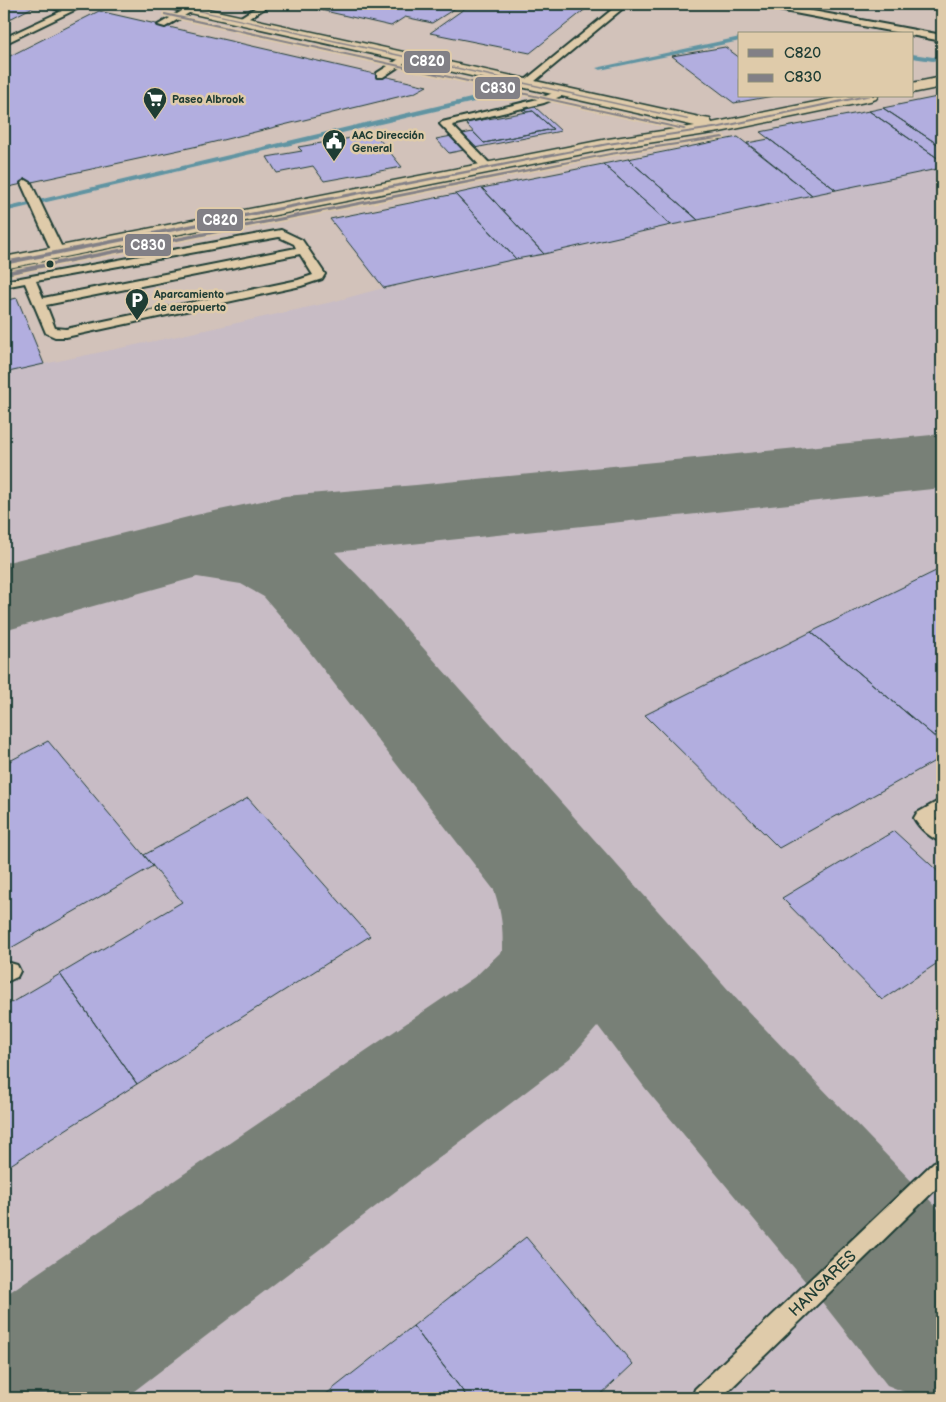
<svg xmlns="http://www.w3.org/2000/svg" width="946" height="1402" viewBox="0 0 946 1402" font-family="'Balsamiq Sans',sans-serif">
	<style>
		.built { fill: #c8bcc5 }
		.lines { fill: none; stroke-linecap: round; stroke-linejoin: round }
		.stream { fill: #6094a2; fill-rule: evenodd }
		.taxiway { fill: #788077; fill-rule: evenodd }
		.building { fill: #b2aedf; stroke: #1f3d34 }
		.lane-casing { stroke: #1f3d34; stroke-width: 4 }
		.secondary-casing { stroke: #1f3d34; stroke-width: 3 }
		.lane { fill: #dfcbaa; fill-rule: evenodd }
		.secondary { fill: #dfcbaa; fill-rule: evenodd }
		.bus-1-casing { stroke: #dfcbaa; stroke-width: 3 }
		.bus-2-casing { stroke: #dfcbaa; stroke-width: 3 }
		.bus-1 { fill: #828086; fill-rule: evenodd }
		.bus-2 { fill: #828086; fill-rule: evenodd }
		.bus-dot { fill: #1f3d34; stroke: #dfcbaa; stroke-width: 2 }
		.labels { text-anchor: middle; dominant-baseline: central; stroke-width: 5; stroke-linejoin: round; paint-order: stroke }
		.far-poi-label { font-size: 11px; font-weight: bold; fill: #1f3d34; stroke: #dfcbaa; text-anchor: start }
		.near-street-label { font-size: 16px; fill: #1f3d34; stroke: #dfcbaa }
		.line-badge { stroke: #dfcbaa; stroke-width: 2 }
		.badge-label { font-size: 14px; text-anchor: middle; font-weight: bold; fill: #fff }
	</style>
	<rect width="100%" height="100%" fill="#d2c2ba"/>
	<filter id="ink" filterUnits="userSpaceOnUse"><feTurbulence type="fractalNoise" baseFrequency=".02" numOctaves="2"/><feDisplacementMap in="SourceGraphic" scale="10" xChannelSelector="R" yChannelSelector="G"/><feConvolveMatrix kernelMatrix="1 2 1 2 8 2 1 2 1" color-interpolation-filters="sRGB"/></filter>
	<g filter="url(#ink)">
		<path class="built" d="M942,96V1398H4V301L17,298L44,364L164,339L332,302L383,288L330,219L738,137L747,143L768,139L760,132Z"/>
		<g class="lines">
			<path class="stream" d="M740,37V41L600,70L596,68Z
				M912,54L933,57L942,54V58L933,61L912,58Z
				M488,94L492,96L491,98L4,212V208Z"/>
			<path class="taxiway" d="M942,434V488L335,552L367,585L741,1004L942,1213V1398H919L887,1385L815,1293L645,1088L598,1026L570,1058L125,1398H4V1296L476,976L502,951C504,930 501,911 494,890L295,633L264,597L241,584L197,577L4,631V563L196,515L285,496L416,485Z"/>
		</g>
		<path class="building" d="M4,4H18L33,7L4,22Z
			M294,4H462L432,23L405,17L391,26Z
			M471,4H592L530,53L430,33Z
			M99,11L427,86L414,93L198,146L4,188V59Z
			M725,47L740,58V96H773L734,103L672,56Z
			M942,96V147L883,108Z
			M535,107L561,131L449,153L436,139L473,132L484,143L553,129L533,111L525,112L522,110Z
			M883,108L942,147V161L869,111Z
			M533,111L553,129L484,143L465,123Z
			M869,111L942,161V168L836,190L760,132Z
			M375,134L402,167L324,181L313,166L277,173L267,157L302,151L298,147Z
			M738,137L812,195L698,220L628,159Z
			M769,139L836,190L812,195L747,143Z
			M628,159L698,220L671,225L603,164Z
			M603,164L671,225L544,254L482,188Z
			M482,188L544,254L516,259L455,194Z
			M455,194L516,259L384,288L330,219Z
			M17,298L44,364L4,373V301Z
			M942,568V743L811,632Z
			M811,632L942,743V757L779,848L645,715Z
			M48,741L153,866L4,952V764Z
			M248,798L370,936L137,1084L60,974L182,902L144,855Z
			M894,831L942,875V960L882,1000L782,898Z
			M60,974L137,1084L4,1169V1007Z
			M526,1237L633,1364L597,1398H468L413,1326Z
			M413,1326L468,1398H321Z"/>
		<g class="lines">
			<g class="lane-casing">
				<path id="lane" d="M42,4C51,3 58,6 67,7C73,7 80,4 87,4L4,44V38L62,11Z
					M261,4H271L243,22L236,20Z
					M619,4H628L529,86H523V82Z
					M759,4H775L942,35V41L763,7Z
					M189,7L196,9L165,27L158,25Z
					M407,54L412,57L410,59L383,77H377V73Z
					M563,89L566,90V94L544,103L452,125L492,166L493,168L492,170H484L440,124L442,122L538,99Z
					M26,180L31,183L64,252L62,254H54L52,252L21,183Z
					M281,230L302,240L325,274L322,279L301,286L66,337H55L46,333L25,283L4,287V281ZM279,237L294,244L296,248L43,298L36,281ZM300,254L313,275L298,280L66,329L55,328L46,305Z
					M942,799V815L936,819L942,825V842C932,839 919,828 914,818L917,813Z
					M10,963L17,965L20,971L17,977L4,983V965Z
					M942,1159V1183L721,1398H692L695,1389L934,1162Z"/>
			</g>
			<g class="secondary-casing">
				<path id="secondary" d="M160,4H185L704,118L710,119L712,123L845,96H878L876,99L870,101L720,132L608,149L4,269V257L608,139L695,126L167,8L162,7Z
					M942,77V87L912,93V83Z"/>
			</g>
			<use href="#lane" class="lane"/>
			<use href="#secondary" class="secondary"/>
			<g class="bus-1-casing">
				<path id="bus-1" d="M165,4H171L689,119L687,120Z
					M861,96H871L720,128L608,145L4,265V261L608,143L720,126Z"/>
			</g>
			<g class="bus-2-casing">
				<path id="bus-2" d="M165,13L684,128L686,129L684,130L164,15V13Z
					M722,136L724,137V138L610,155L6,275L4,274V272L6,271L610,153Z"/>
			</g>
			<use href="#bus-1" class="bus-1"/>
			<use href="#bus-2" class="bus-2"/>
		</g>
	</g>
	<defs>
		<g id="supermarket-pin" transform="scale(1.25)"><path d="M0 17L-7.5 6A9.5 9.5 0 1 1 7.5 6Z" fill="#1f3d34" stroke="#dfcbaa"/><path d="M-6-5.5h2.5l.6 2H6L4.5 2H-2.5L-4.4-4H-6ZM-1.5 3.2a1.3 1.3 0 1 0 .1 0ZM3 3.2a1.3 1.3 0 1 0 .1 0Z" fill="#fff"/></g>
		<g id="civic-pin" transform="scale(1.25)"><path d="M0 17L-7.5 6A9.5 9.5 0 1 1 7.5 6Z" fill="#1f3d34" stroke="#dfcbaa"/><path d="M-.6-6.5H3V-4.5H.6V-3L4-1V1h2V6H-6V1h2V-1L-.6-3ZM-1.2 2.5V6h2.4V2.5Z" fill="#fff"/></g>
		<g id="parking-pin" transform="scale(1.25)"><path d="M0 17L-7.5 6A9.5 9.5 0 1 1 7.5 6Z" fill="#1f3d34" stroke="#dfcbaa"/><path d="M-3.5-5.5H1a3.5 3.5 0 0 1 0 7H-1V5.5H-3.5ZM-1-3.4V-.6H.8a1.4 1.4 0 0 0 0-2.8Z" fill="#fff"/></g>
	</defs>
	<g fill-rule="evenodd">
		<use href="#supermarket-pin" x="155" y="99"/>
		<use href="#civic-pin" x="334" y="141"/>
		<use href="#parking-pin" x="137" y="300"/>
	</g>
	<circle class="bus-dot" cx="50" cy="264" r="4.5"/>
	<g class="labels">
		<g class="far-poi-label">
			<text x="172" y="99">Paseo Albrook</text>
			<text x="352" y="135">AAC Dirección<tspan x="352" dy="13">General</tspan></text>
			<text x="154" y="294">Aparcamiento<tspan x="154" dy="13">de aeropuerto</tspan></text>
		</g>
		<g class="near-street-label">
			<text transform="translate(823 1284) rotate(-44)">HANGARES</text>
		</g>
	</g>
	<g class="line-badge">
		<rect x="403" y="50" width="48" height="24" rx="5" fill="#828086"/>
		<rect x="474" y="76" width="47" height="24" rx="5" fill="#828086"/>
		<rect x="196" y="208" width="48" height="24" rx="5" fill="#828086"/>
		<rect x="124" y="233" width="48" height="24" rx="5" fill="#828086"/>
	</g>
	<g class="badge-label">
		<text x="427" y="66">C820</text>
		<text x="498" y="93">C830</text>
		<text x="220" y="225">C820</text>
		<text x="148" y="250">C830</text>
	</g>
	<rect width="946" height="1402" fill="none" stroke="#dfcbaa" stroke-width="20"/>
	<rect x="10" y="10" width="926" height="1382" fill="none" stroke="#1f3d34" stroke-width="2" filter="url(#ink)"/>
	<rect x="738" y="32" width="175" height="65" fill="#dfcbaa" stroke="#92927b"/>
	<rect x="748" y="49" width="25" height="8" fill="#828086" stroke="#92927b"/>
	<text x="784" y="58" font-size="15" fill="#1f3d34">C820</text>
	<rect x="748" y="74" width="25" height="8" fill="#828086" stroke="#92927b"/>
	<text x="784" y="82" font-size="15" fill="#1f3d34">C830</text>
</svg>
